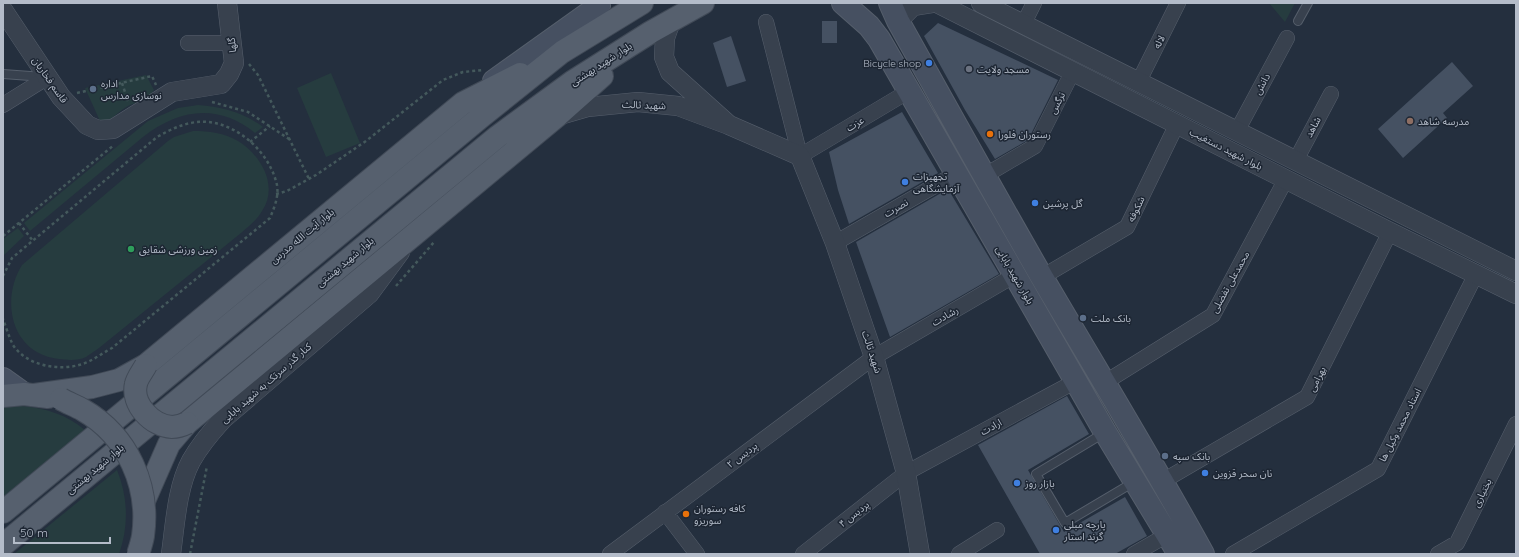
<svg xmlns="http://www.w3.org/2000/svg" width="1519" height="557" viewBox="0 0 1519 557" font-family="Quicksand,'Noto Sans Arabic',sans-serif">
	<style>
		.green { fill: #263c3f }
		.building { fill: #455162 }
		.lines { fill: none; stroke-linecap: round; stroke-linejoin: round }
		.service-casing { stroke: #565f6c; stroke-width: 10 }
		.minor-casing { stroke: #565f6c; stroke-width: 16 }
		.tertiary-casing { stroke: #565f6c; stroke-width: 20 }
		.secondary-casing { stroke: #565f6c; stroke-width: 24 }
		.primary-casing { stroke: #414a57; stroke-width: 24 }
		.path { stroke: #44595c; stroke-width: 2.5; stroke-dasharray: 3 3; stroke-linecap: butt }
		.service { stroke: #38414e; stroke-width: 8 }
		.minor { stroke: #38414e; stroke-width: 15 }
		.tertiary { stroke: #38414e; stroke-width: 19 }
		.secondary { stroke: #465061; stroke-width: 22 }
		.primary { stroke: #56606e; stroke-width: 22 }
		.primary-bridge-casing { stroke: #414a57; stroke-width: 24; stroke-linecap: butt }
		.primary-bridge { stroke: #56606e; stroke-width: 22 }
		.shop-dot { fill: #3f7fe0; stroke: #1d2633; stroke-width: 1.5 }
		.worship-dot { fill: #6b7280; stroke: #1d2633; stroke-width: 1.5 }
		.service-dot { fill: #5c6f8a; stroke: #1d2633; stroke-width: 1.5 }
		.education-dot { fill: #8d6e63; stroke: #1d2633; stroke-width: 1.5 }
		.food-dot { fill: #e8710a; stroke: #1d2633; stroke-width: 1.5 }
		.leisure-dot { fill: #2e9e5b; stroke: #1d2633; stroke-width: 1.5 }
		.labels { text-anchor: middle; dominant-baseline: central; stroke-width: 3; stroke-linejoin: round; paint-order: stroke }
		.street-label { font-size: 10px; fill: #b4bcc9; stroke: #1d2633 }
		.poi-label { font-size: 10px; fill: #b4bcc9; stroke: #1d2633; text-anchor: start }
	</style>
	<rect width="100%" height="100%" fill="#242f3e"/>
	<path class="green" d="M1269,3H1295L1285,22Z
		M331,73L360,143L326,157L297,88Z
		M146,75L154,90C144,104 141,100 128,106C121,110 114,116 108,122L100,121L85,88Z
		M198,105C222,107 243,112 263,127L255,133C218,103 179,109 143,137L30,231L24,223L148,121L178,108Z
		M193,131C209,131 224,133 238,141C261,155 279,186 262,211C257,220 249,226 241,233L99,348C95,351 90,354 86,357C78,361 67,360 59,359C11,354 0,300 22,265L168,141L174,137Z
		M18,228L24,236L3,256V239Z
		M22,406C46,408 67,415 85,430L3,497V407Z
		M117,470C128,497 129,526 119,554H14Z"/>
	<path class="building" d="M822,21H837V43H822Z
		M938,23L1058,80L1028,140L995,159L965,110L924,36Z
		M731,36L746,81L727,87L713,43Z
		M1452,62L1473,86L1443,113L1447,118L1403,158L1378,129Z
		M902,112L938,173L849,224L838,190L829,152Z
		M948,189L999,274L890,337L856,242Z
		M1067,396L1089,434L1028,470L1064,532L1125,497L1147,536L1115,554H1040L978,445Z"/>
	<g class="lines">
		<g class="service-casing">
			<path id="service" d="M1298,21L1308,3
				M3,74L44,77
				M1104,433L1036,474L1065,523L1134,482"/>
		</g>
		<g class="minor-casing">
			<path id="minor" d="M766,22L800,156L909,91
				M1023,25L1034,3
				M188,43H232
				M1139,81L1178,3
				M3,105L48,77
				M1237,131L1287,38
				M1296,160L1331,94
				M984,176L1035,146L1073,71
				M835,243L957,173
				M1042,277L1127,227L1177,124
				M1104,383L1213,315L1286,179
				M1163,481L1307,397L1390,232
				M665,512L697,554
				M610,554L874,357L1015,275
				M803,554L906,473L1076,381
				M959,554L997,530
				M1134,554L1167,535
				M1233,554L1378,469L1476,274
				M1438,554L1457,543L1516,424"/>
		</g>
		<g class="tertiary-casing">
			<path id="tertiary" d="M937,3L1390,232L1516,294
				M981,3L1516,271
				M3,10L61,97L87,125L98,130L113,129L172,92L221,84L229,74L234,63L227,3
				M898,21L913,6L932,3
				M557,116L588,107L638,102L678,106L729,125L670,72L664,57L665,38L671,21
				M729,125L800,156L835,243L874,357L906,473L920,554
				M171,554C175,525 177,487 191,461C200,445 211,432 223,419L369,294L400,252"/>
		</g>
		<g class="secondary-casing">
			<path id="secondary" d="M843,3L869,26L879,39L1105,432L1179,554
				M890,3L898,21C946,107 994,194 1043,279C1097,371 1152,461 1203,554
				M494,81L599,6
				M3,379L24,394"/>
		</g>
		<g class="primary-casing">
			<path id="primary" d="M34,395L92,387L119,380L146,365L463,103L520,74
				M3,396L24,394L48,397
				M144,501L169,444L187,423L557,116L602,76
				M3,512L482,116L562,52L642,3
				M3,545L497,137L572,82L651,32L703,3"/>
		</g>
		<path class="path" d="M249,64L258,75L309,179
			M122,83L128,101
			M77,93L152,76L156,85
			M212,102L248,112L289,139
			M250,142L270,126
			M276,194L287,191L316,175L366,141L443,80L463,72L483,70
			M19,223L33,241
			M3,236L114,145
			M3,276L12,258L157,137C173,128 190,120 209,122C241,126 270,154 277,185C279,197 274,208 270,218L112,348C101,354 91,362 79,365C57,371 26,365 13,345C9,337 6,327 3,319
			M396,286L435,241
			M190,554L207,466"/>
		<use href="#service" class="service"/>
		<use href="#minor" class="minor"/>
		<use href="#tertiary" class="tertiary"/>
		<use href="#secondary" class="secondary"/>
		<use href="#primary" class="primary"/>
		<g class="primary-bridge-casing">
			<path id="primary-bridge" d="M146,365C143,371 137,378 136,384C131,404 152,426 172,427C177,427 183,425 187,423
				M61,399C68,403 76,406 83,410C128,436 150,486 143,536C142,542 140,548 138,554"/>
		</g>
		<use href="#primary-bridge" class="primary-bridge"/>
	</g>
	<g class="shop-dot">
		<circle cx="929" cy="63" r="4"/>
		<circle cx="905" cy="182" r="4"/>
		<circle cx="1035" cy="203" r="4"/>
		<circle cx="1205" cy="473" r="4"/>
		<circle cx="1017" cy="483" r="4"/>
		<circle cx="1056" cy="530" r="4"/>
	</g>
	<circle class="worship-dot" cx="969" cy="69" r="4"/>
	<g class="service-dot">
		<circle cx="93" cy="89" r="4"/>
		<circle cx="1083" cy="318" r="4"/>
		<circle cx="1165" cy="456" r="4"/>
	</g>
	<circle class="education-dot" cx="1410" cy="121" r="4"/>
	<g class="food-dot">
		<circle cx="990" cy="134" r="4"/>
		<circle cx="686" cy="514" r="4"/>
	</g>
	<circle class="leisure-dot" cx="131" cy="249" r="4"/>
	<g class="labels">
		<g class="street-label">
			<text transform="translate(1159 42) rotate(-63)">لاله</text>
			<text transform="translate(232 45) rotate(-96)">گلها</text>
			<text transform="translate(601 64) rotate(-33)">بلوار شهید بهشتی</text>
			<text transform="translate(50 80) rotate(55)">قاسم فخاریان</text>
			<text transform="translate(1262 84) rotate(-62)">دانش</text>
			<text transform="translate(1057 103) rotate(-63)">نرگس</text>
			<text transform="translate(644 105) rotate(2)">شهید ثالث</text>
			<text transform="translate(855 124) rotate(-31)">عزت</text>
			<text transform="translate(1313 127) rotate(-62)">شاهد</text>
			<text transform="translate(1226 149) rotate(27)">بلوار شهید دستغیب</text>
			<text transform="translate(896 208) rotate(-30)">نصرت</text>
			<text transform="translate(1136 209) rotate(-64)">شکوفه</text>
			<text transform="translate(302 236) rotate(-40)">بلوار آیت الله مدرس</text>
			<text transform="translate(345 262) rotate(-40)">بلوار شهید بهشتی</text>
			<text transform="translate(1015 275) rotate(60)">بلوار شهید بابایی</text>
			<text transform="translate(1230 282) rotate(-61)">محمدعلی تفضلی</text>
			<text transform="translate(945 316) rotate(-30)">رشادت</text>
			<text transform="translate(872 352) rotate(72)">شهید ثالث</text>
			<text transform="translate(1317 379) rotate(-63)">بهرامی</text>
			<text transform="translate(266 383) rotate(-41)">کنار گذر سرتک به شهید بابایی</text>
			<text transform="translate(1400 425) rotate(-63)">استاد محمد وکیل ها</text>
			<text transform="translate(991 427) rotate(-29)">ارادت</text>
			<text transform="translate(742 455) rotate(-37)">پردیس ۲</text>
			<text transform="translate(95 469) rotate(-40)">بلوار شهید بهشتی</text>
			<text transform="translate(1482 493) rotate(-64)">بختیاری</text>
			<text transform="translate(854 514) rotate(-38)">پردیس ۴</text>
		</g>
		<g class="poi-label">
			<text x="921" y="63" text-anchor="end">Bicycle shop</text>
			<text x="977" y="69">مسجد ولایت</text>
			<text x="101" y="83">اداره<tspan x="101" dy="12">نوسازی مدارس</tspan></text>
			<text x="1418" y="121">مدرسه شاهد</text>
			<text x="998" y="134">رستوران فلورا</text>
			<text x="913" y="176">تجهیزات<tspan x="913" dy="12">آزمایشگاهی</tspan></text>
			<text x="1043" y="203">گل پرشین</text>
			<text x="139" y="249">زمین ورزشی شقایق</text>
			<text x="1091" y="318">بانک ملت</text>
			<text x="1173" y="456">بانک سپه</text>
			<text x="1213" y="473">نان سحر قزوین</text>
			<text x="1025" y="483">بازار روز</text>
			<text x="694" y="508">کافه رستوران<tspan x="694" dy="12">سوریزو</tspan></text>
			<text x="1064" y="524">پارچه مبلی<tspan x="1064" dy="12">گرند استار</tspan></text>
		</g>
	</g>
	<rect width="1519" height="557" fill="none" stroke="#b4bcc9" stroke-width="8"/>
	<path d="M14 537v6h96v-6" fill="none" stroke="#b4bcc9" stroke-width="2"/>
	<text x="20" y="537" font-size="12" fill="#b4bcc9" stroke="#1d2633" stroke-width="3" paint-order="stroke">50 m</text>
</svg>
